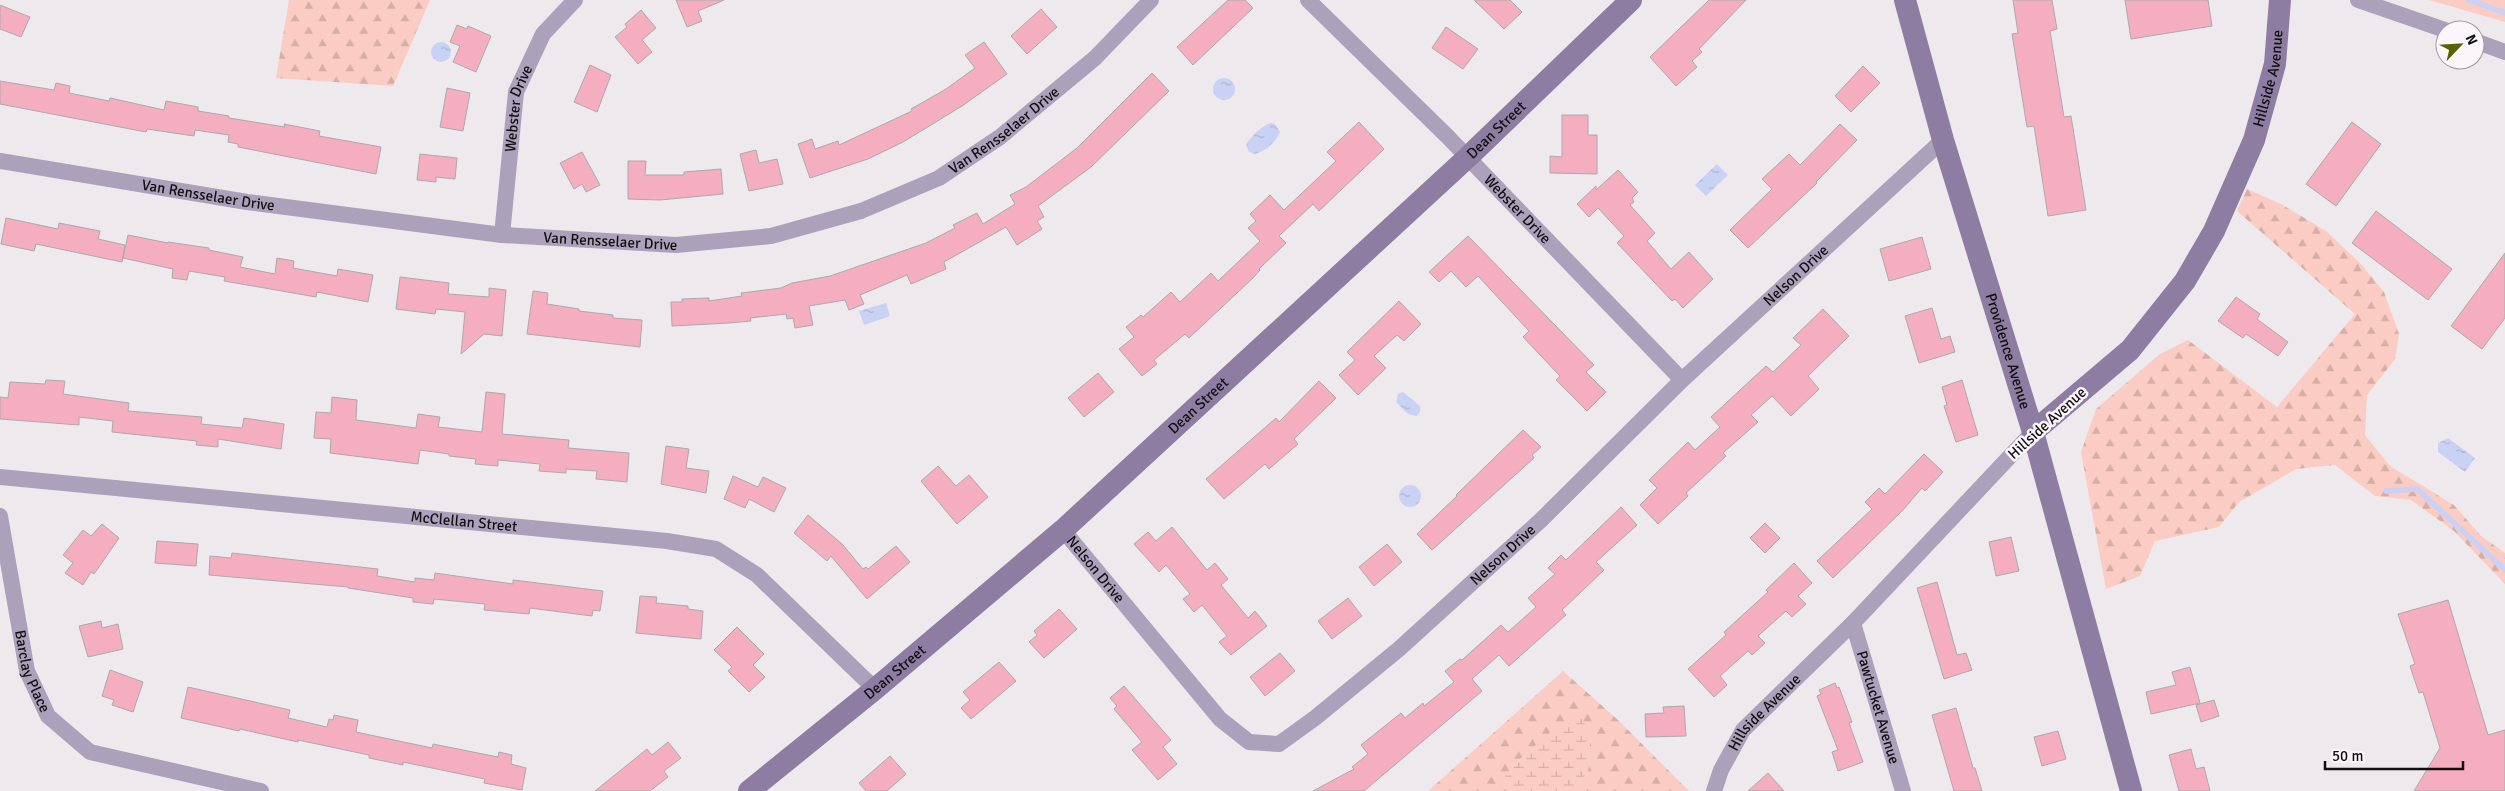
<svg xmlns="http://www.w3.org/2000/svg" width="2505" height="791" viewBox="0 0 2505 791" font-family="Signika,sans-serif">
	<style>
		.grass { fill: #fbccc3 }
		.forest { fill: url(#forest-firs) }
		.wetland { fill: url(#wetland-marsh) }
		.water { fill: url(#water-ripples) }
		.lines { fill: none; stroke-linecap: round; stroke-linejoin: round }
		.stream { stroke: #c9d1f5; stroke-width: 5.5 }
		.building { fill: #f4aec0; stroke: #aea8a9 }
		.street { stroke: #aca1ba; stroke-width: 16 }
		.secondary { stroke: #8d7da2; stroke-width: 22 }
		.labels { text-anchor: middle; dominant-baseline: central; stroke-width: 5; stroke-linejoin: round; paint-order: stroke }
		.street-label { font-size: 15px; fill: #110f11; stroke: #fbf6fa }
	</style>
	<defs>
		<pattern id="forest-firs" width="22" height="20" patternUnits="userSpaceOnUse" patternTransform="scale(1.25)"><rect width="22" height="20" fill="#fbccc3"/><path d="M5 1l3.5 6h-7zM16 11l3.5 6h-7z" fill="#d6aea6"/></pattern>
		<pattern id="wetland-marsh" width="20" height="14" patternUnits="userSpaceOnUse" patternTransform="scale(1.25)"><rect width="20" height="14" fill="#fbccc3"/><path d="M1 5h8M5 5V1M11 12h8M15 12V8" fill="none" stroke="#d6aea6"/></pattern>
		<pattern id="water-ripples" width="26" height="14" patternUnits="userSpaceOnUse" patternTransform="scale(1.25)"><rect width="26" height="14" fill="#c9d1f5"/><path d="M2 4q2-2 4 0t4 0M15 11q2-2 4 0t4 0" fill="none" stroke="#acb2d1"/></pattern>
	</defs>
	<rect width="100%" height="100%" fill="#eee9ed"/>
	<path class="grass" d="M2429,0H2505V22Z"/>
	<path class="forest" d="M289,0H430L393,86L276,78Z
		M2247,189L2281,204L2326,231L2361,264L2384,292L2399,334L2395,359L2367,395L2365,435L2390,466L2454,505L2481,536L2505,553V584L2454,531L2411,500L2375,496L2335,465L2296,469L2239,502L2219,527L2155,541L2140,576L2106,589L2081,452L2096,409L2160,354L2188,340L2277,407L2355,314L2237,211Z
		M1563,671L1618,720L1689,791H1573L1588,771L1590,735C1546,742 1533,740 1505,777L1507,791H1428Z"/>
	<path class="wetland" d="M1579,713L1590,735L1588,771L1573,791H1507L1505,777C1520,757 1556,725 1579,713Z"/>
	<path class="water" d="M431 52a10 10 0 1 1 20 0a10 10 0 1 1-20 0Z
		M1213 89a11 11 0 1 1 22 0a11 11 0 1 1-22 0Z
		M1271,123L1275,124L1280,132C1275,143 1266,151 1255,154L1249,152L1246,144C1252,136 1262,125 1271,123Z
		M1717,164L1728,175L1706,196L1695,185Z
		M886,303L890,316L864,325L859,311Z
		M1403,392L1420,406V412L1416,416L1408,414L1396,402L1398,394Z
		M2448,438L2475,458L2465,472L2438,452V443Z
		M1399 496a11 11 0 1 1 22 0a11 11 0 1 1-22 0Z"/>
	<g class="lines">
		<path class="stream" d="M2469,0L2505,13
			M2386,491L2417,489L2505,570"/>
	</g>
	<path class="building" d="M676,0H724L698,11L702,21L687,27Z
		M1228,0H1245L1253,8L1193,65L1177,47Z
		M1474,0H1510L1522,12L1504,29Z
		M1709,0H1746L1699,49L1702,52L1692,61L1697,67L1676,86L1650,57Z
		M2013,0H2052L2057,29L2050,31L2064,117L2071,116L2086,210L2048,216L2034,126L2027,127L2012,34L2018,33Z
		M2125,0H2208L2212,26L2131,39Z
		M0,5L30,17L21,37L0,29Z
		M1041,9L1057,27L1027,54L1011,36Z
		M641,10L656,28L642,40L652,52L638,64L615,37L627,27L625,24Z
		M457,25L467,29L468,26L491,36L476,72L453,62L460,46L450,42Z
		M1446,27L1478,49L1463,69L1432,48Z
		M984,42L1007,74L962,106L903,142L868,159L810,178L798,144L812,139L815,149L838,141L839,145L912,111L911,109L946,89L975,68L965,55Z
		M590,65L611,75L597,112L574,102Z
		M1863,66L1880,83L1851,112L1835,96Z
		M1152,73L1169,91L1091,167L1038,206L1044,217L1037,221L1042,229L1017,245L1006,227L944,262L946,269L911,284L907,275L860,295L864,304L849,310L845,300L809,306L813,325L795,328L793,318L787,319L786,314L750,318L751,321L729,323L672,326L671,302H682V299L709,298V301L742,296L741,293L781,288L792,283L830,276L926,243L955,228L953,225L977,213L983,224L1015,204L1010,195L1026,187L1077,148Z
		M0,81L54,90L56,83L70,86L69,93L109,101L110,98L164,110L166,101L198,107V111L229,116V118L285,127L284,124L320,131L319,136L381,147L376,174L238,147V144L228,142L229,135L195,130L194,136L147,129L146,132L0,104Z
		M447,88L470,93L463,131L440,127Z
		M1562,115H1588V135H1597V174L1550,173V156L1562,157Z
		M1359,122L1384,149L1319,211L1313,204L1279,236L1286,243L1259,269L1260,270L1253,278L1189,338L1185,334L1154,360L1157,364L1142,376L1119,349L1134,337L1126,327L1141,315L1143,317L1171,292L1180,302L1211,273L1218,281L1260,241L1248,228L1256,221L1250,214L1270,195L1284,210L1336,161L1327,152Z
		M2352,122L2381,144L2336,206L2306,184Z
		M1840,124L1857,140L1816,182L1817,183L1748,248L1730,230L1772,189L1762,179L1789,154L1800,165Z
		M756,150L759,163L777,159L783,184L749,191L740,154Z
		M582,152L600,185L586,192L582,184L574,189L560,163Z
		M420,154L457,158L455,179L436,177V182L417,180Z
		M628,161H646L645,175H684V172L721,169L723,194L660,200L628,199Z
		M1618,170L1638,192L1632,198L1634,202L1630,205L1655,233L1647,241L1671,269L1689,252L1713,279L1683,308L1675,299L1672,301L1617,243L1624,236L1598,208L1589,217L1577,204L1596,186V190Z
		M2376,211L2452,269L2428,300L2352,243Z
		M6,218L58,229L59,223L100,231L98,239L125,245L122,262L36,244L34,251L1,244Z
		M128,235L168,243V242L209,248V250L243,257L240,267L275,274L277,258L294,261L293,268L337,276L338,269L373,275L368,302L317,292L316,297L259,287L224,281L225,277L189,271L187,280L172,278L173,269L123,258Z
		M1468,236L1594,365L1586,372L1606,392L1587,411L1556,380L1560,376L1523,337L1529,331L1478,276L1466,287L1451,271L1439,282L1429,272Z
		M1922,237L1931,269L1889,281L1880,249Z
		M2505,253V318L2482,349L2451,326Z
		M400,277L449,283L448,294L489,297V288L506,290L502,336L484,334L461,354L465,312L436,309L435,314L396,309Z
		M533,291L548,293L547,304L579,309V311L613,315V318L642,320L640,347L527,334Z
		M2236,297L2260,314L2257,319L2288,342L2278,356L2246,334L2243,338L2218,321Z
		M1399,301L1421,324L1404,341L1397,335L1374,356L1386,368L1358,395L1339,375L1355,360L1347,352Z
		M1932,308L1941,339L1950,336L1955,352L1919,363L1905,316Z
		M1823,309L1849,336L1808,376L1819,389L1791,416L1772,396L1751,415L1758,422L1723,453L1726,456L1686,493L1688,496L1658,524L1640,505L1657,488L1649,480L1688,442L1695,450L1720,427L1711,417L1766,366L1773,372L1801,345L1793,338Z
		M1098,373L1114,392L1084,417L1068,398Z
		M46,380L65,381L63,394L129,403L128,411L202,417L201,424L242,428L244,418L284,424L281,449L218,439V447L196,445L197,441L112,432L113,421L79,417V425L0,419V397L8,398L10,382L45,384Z
		M1962,380L1978,435L1956,442L1944,406L1947,405L1942,387Z
		M1319,381L1336,398L1294,439L1298,444L1269,469L1265,464L1224,499L1206,479L1276,418L1279,422Z
		M486,392L505,394L502,434L569,440L568,448L629,453L627,482L596,479L597,471L566,469V473L539,471L540,464L498,460V466L475,464L476,459L449,456V454L420,450L418,464L330,453L331,439L314,438L316,412L331,413L332,397L357,400L356,420L416,428L418,414L440,417L438,427L482,432Z
		M1523,430L1541,447L1532,455L1534,458L1432,550L1417,534L1457,496L1456,495Z
		M666,446L689,449L686,468L709,471L706,493L661,484Z
		M1924,454L1943,472L1925,491L1922,488L1902,511L1833,578L1817,561L1872,509L1865,502L1879,488L1885,494Z
		M938,466L956,486L969,475L988,497L957,524L921,481Z
		M733,476L758,487L763,477L786,488L774,512L749,499L745,508L724,499Z
		M1621,507L1637,525L1596,562L1604,570L1562,610L1566,615L1509,666L1499,655L1472,679L1482,691L1364,791H1313L1354,769L1352,767L1368,754L1361,745L1401,713L1405,718L1423,703L1424,706L1454,682L1445,671L1460,659L1462,660L1501,625L1508,632L1536,607L1528,598L1555,574L1548,568L1561,555L1566,560Z
		M808,515L842,544L863,569L866,567L868,569L896,546L910,562L867,599L831,556L827,561L794,533Z
		M1765,523L1780,538L1765,553L1750,538Z
		M102,524L119,538L94,574L91,572L83,585L65,573L73,563L63,555L83,530L91,536Z
		M1172,527L1207,570L1215,563L1228,579L1221,585L1248,618L1255,611L1267,626L1231,655L1219,642L1227,636L1202,605L1194,612L1183,599L1190,594L1166,565L1159,572L1134,544L1148,532L1156,541Z
		M2011,537L2019,571L1996,576L1989,542Z
		M157,541L198,544L196,566L155,563Z
		M1387,544L1402,562L1374,586L1359,567Z
		M232,553L378,569L377,576L415,582V578L434,580L435,573L513,584V580L603,591L600,611L593,610L592,616L530,608L529,614L484,610L485,604L434,599L433,604L413,602V598L348,588V587L209,575L210,556L231,558Z
		M1794,563L1812,583L1798,596L1806,604L1792,617L1786,611L1758,636L1765,643L1752,655L1748,651L1720,676L1727,685L1714,697L1688,669L1726,635L1724,632L1768,592L1766,590Z
		M1937,582L1957,655L1966,653L1972,670L1944,679L1917,588Z
		M640,596L657,597L656,603L688,606V609L703,611L701,639L636,633Z
		M1348,598L1362,616L1332,639L1318,621Z
		M2448,600L2488,735L2505,730V791H2414L2440,748L2423,692L2419,693L2410,666L2415,664L2398,614Z
		M1059,609L1077,629L1044,658L1029,642L1037,635L1034,631Z
		M101,621L102,628L118,624L123,649L88,657L79,626Z
		M737,627L764,654L753,665L765,677L749,692L728,671L732,667L714,650Z
		M1280,653L1295,671L1265,696L1250,677Z
		M999,662L1016,681L971,719L961,708L970,700L963,692Z
		M2190,667L2200,703L2151,714L2146,692L2176,685L2172,672Z
		M110,670L143,682L133,712L112,705L114,700L102,696Z
		M1835,683L1837,688L1839,687L1852,722L1849,723L1863,762L1838,771L1832,752L1838,750L1817,696L1821,694L1819,690Z
		M1124,686L1171,740L1163,747L1177,764L1158,780L1132,750L1142,742L1114,709L1117,706L1110,698Z
		M188,687L290,710L288,718L327,727L329,719L333,720L334,715L358,720L356,732L432,748L433,744L498,757L499,752L512,755L511,764L526,768L522,790L484,783L485,779L403,762V765L369,758V755L298,740V742L240,729L239,731L181,718Z
		M2214,700L2219,716L2201,722L2196,705Z
		M1684,706L1686,736L1646,737L1645,714L1664,713L1663,707Z
		M1956,708L1973,768H1975L1982,791H1954L1932,715Z
		M2058,731L2066,759L2042,766L2034,737Z
		M668,742L681,758L664,771L668,777L650,791H595L647,749L652,755Z
		M2191,749L2196,769L2204,767L2210,791H2179L2169,755Z
		M890,756L906,774L887,791H866L859,783Z
		M1768,773L1784,791H1748Z"/>
	<g class="lines">
		<g class="street">
			<path id="s1" d="M1308,0L1447,136L1682,380"/>
			<path d="M2358,0L2445,30"/>
			<path d="M2475,41L2505,52"/>
			<path id="s2" d="M0,161L247,202L502,235L676,245L771,236L861,211L939,178L1000,137L1095,58L1151,0"/>
			<path id="s3" d="M502,235L516,92L543,34L575,0"/>
			<path id="s4" d="M0,477L667,541L716,549L757,575L875,689"/>
			<path id="s5" d="M0,516L27,671L48,716L90,752L261,791"/>
			<path id="s6" d="M1063,530L1220,719L1249,742L1279,744L1315,718L1399,649L1541,520L1682,380L1943,140"/>
			<path id="s7" d="M1853,623L1903,791"/>
			<path id="s8" d="M1714,791L1721,770L1743,730L1853,623L2033,432"/>
		</g>
		<g class="secondary">
			<path id="s9" d="M1905,0L1943,140L2033,432L2131,791"/>
			<path id="s10" d="M2033,432L2130,350L2185,281L2214,231L2254,140L2275,64L2280,0"/>
			<path id="s11" d="M749,791L875,689L1063,530L1468,157L1631,0"/>
		</g>
	</g>
	<g class="labels">
		<g class="street-label">
			<text stroke="none"><textPath href="#s10" startOffset="436">Hillside Avenue</textPath></text>
			<text stroke="none"><textPath href="#s3" startOffset="128">Webster Drive</textPath></text>
			<text stroke="none"><textPath href="#s2" startOffset="1036">Van Rensselaer Drive</textPath></text>
			<text stroke="none"><textPath href="#s11" startOffset="998">Dean Street</textPath></text>
			<text stroke="none"><textPath href="#s2" startOffset="211">Van Rensselaer Drive</textPath></text>
			<text stroke="none"><textPath href="#s1" startOffset="296">Webster Drive</textPath></text>
			<text stroke="none"><textPath href="#s2" startOffset="616">Van Rensselaer Drive</textPath></text>
			<text stroke="none"><textPath href="#s6" startOffset="1011">Nelson Drive</textPath></text>
			<text stroke="none"><textPath href="#s9" startOffset="366">Providence Avenue</textPath></text>
			<text stroke="none"><textPath href="#s11" startOffset="592">Dean Street</textPath></text>
			<text transform="translate(2047 423) rotate(-42)">Hillside Avenue</text>
			<text stroke="none"><textPath href="#s4" startOffset="466">McClellan Street</textPath></text>
			<text stroke="none"><textPath href="#s6" startOffset="606">Nelson Drive</textPath></text>
			<text stroke="none"><textPath href="#s6" startOffset="51">Nelson Drive</textPath></text>
			<text stroke="none"><textPath href="#s5" startOffset="159">Barclay Place</textPath></text>
			<text stroke="none"><textPath href="#s11" startOffset="188">Dean Street</textPath></text>
			<text stroke="none"><textPath href="#s7" startOffset="88">Pawtucket Avenue</textPath></text>
			<text stroke="none"><textPath href="#s8" startOffset="95">Hillside Avenue</textPath></text>
		</g>
	</g>
	<g transform="translate(2460 45) rotate(65)"><circle r="24" fill="#fbf6fa" stroke="#9d9a9d"/>
	<path d="M0-4L9 19L0 12L-9 19Z" fill="#586201"/>
	<text y="-8" font-size="14" font-weight="bold" text-anchor="middle" fill="#110f11">N</text>
	</g>
	<path d="M2325 761v8h138v-8" fill="none" stroke="#110f11" stroke-width="2.5"/>
	<text x="2332" y="761" font-size="15" fill="#110f11" stroke="#fbf6fa" stroke-width="4" paint-order="stroke">50 m</text>
</svg>
